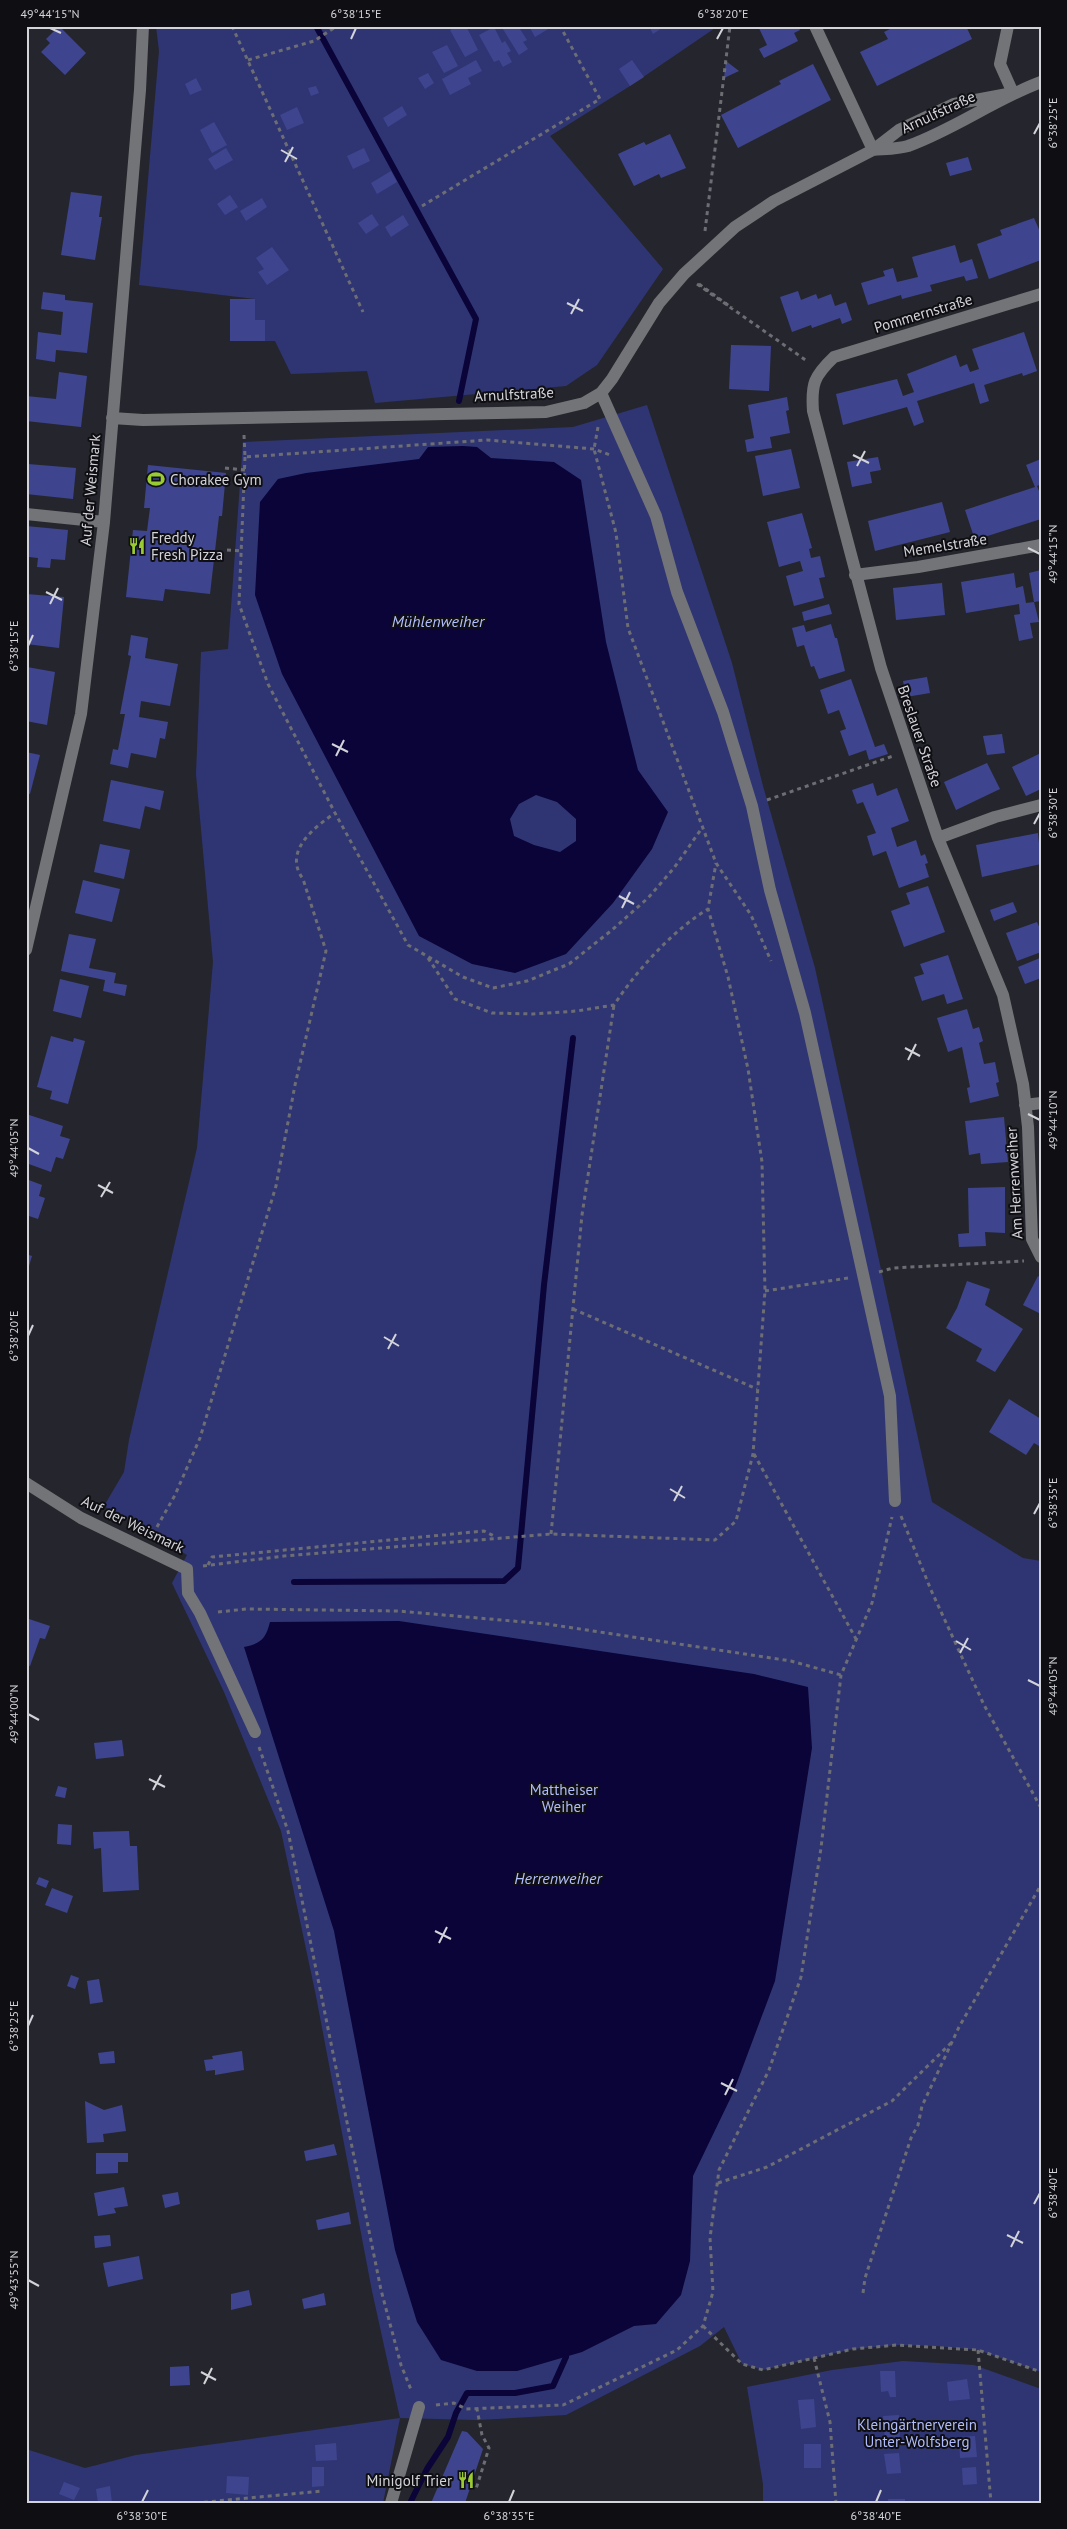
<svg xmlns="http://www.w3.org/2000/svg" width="1067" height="2529" viewBox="0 0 1067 2529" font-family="'PT Sans',sans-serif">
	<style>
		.green { fill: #2f3573 }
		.water { fill: #0a0439; fill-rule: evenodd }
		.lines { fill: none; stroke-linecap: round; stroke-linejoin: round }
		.stream { stroke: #0a0439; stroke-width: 6 }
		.building { fill: #3e458e }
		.path { stroke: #6d6e74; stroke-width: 3; stroke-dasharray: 4 4; stroke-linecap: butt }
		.minor { stroke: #737478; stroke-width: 12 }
		.ticks { fill: none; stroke: #d3d4d9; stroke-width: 2 }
		.labels { text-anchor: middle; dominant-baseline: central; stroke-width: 4; stroke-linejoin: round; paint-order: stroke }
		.street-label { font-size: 15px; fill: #d3d4d9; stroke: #0f0f13 }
		.poi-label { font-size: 15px; fill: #d3d4d9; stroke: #0f0f13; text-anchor: start }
		.park-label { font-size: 15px; fill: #b0bcfb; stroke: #0f0f13 }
		.water-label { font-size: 16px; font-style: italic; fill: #b3bffe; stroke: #0f0f13 }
		.neatline { fill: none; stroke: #d3d4d9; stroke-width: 2 }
		.ticks-label { font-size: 12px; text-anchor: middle; fill: #d3d4d9 }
	</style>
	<rect width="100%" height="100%" fill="#25262d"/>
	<path class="green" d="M156,26H718L630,86L550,136L663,269L597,365L566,386L375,403L367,371L291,374L275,341H265V320H255V299L139,285L159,51Z
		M647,405L732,663L763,786L815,968L932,1502L1023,1558L1041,1561V2372L978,2350L937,2346L897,2345L853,2349L763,2370L742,2364L724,2327L700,2346L566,2415L477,2420L400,2418L383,2503H26V2449L85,2468L136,2455L400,2418L372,2291L316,1996L281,1831L224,1692L172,1583L187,1555L104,1506L124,1472L129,1440L197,1148L213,962L196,774L201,652L228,649L243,442L573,427Z
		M903,2361L974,2365L1041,2389V2503H763V2484L747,2387L832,2370Z"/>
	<path class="water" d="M463,446L477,447L491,458L554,462L581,480L606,642L638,770L668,812L652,849L613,903L566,954L515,973L472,964L419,936L282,674L255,595L260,502L278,479L306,473L419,459L428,447ZM536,795L557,802L576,819V841L560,852L534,845L514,836L510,819L519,804Z
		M399,1621L754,1674L808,1687L812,1748L775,1981L733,2093L693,2176L690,2261L681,2295L656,2324L634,2326L582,2352L517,2371H477L441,2360L417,2322L395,2250L334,1931L244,1647C261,1644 266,1638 270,1622Z"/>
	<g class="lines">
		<path class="stream" d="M316,26L476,319L459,401
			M294,1582L504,1581L518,1568L544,1285L573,1038
			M410,2503L427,2469L448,2437L456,2413L467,2393H515L553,2386L566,2357"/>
	</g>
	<path class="building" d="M59,26L86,53L65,75L41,52L50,43L46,39Z
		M457,26H466L478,50L465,57L450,30Z
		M501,26H518L527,40L523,42L528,49L519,55Z
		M529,26H553L535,37Z
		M649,26H665L653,34Z
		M758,26H798L800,30L794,33L798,41L764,58L759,49L767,45Z
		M896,26H966L972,39L877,86L860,52L888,39L884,32Z
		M494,27L502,43L505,41L511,51L507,53L512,62L503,67L499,60L494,62L479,35Z
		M447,45L458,66L444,73L432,52Z
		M476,60L482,71L468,78L471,84L450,95L442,79Z
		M632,60L644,77L630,86L619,69Z
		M726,61L739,71L724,78Z
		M813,64L831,100L738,148L721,115L781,84L779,81Z
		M428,73L434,83L425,89L418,78Z
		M196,78L202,90L190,95L185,84Z
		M316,86L319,93L311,96L308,88Z
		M402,106L407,115L388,127L383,118Z
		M297,107L304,123L287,130L280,115Z
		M214,122L227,145L212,153L200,130Z
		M670,134L686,168L661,178L659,174L634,186L618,154L644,142L646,145Z
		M226,148L233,160L215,170L208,159Z
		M364,148L370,161L353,169L347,156Z
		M968,157L972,170L950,176L946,163Z
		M391,171L397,182L377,194L371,183Z
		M71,192L102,196L99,217H102L95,260L61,255Z
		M230,195L238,207L225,215L217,204Z
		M262,198L267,207L246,221L240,211Z
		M372,214L379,225L366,234L358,223Z
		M403,215L409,225L391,237L385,227Z
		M1034,218L1041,234V260L989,279L977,244L1002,235L1000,230Z
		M955,245L960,263L972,259L978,278L966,281L964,276L930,285L932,291L902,299L901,295L868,305L861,283L885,276L883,271L893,268L897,282L918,277L912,257Z
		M272,247L289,270L267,285L258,272L264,269L256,258Z
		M798,291L801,300L816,294L818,299L831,294L835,306L846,302L852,320L842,324L840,318L812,328L811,325L792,332L780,297Z
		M43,292L65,295V300L93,303L87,353L56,350L55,362L36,359L38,332L61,335L63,312L41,309Z
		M230,299H255V320H265V341H230Z
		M1024,332L1037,371L1023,376L1022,373L984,385L989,401L980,404L974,383L917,401L924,422L914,426L907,407L843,425L836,394L897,379L903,396L914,392L907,374L956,355L960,367L967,364L970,372L979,369L972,349Z
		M731,345L771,346L769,391L729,389Z
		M59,372L87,376L81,427L26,421V396L56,399Z
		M787,397L789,410L786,411L790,433L770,437L772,448L747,452L745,440L754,438L748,405Z
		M791,449L800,488L763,496L755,456Z
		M878,457L881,470L870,472L872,483L852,487L847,462Z
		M1041,459V484L1037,486L1041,496V519L975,540L965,510L1035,487L1026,465Z
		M28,464L76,468L73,499L26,494Z
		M148,465L226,473L222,516H219L210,594L165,589L163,601L126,597L133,530L147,531L150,508H144Z
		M942,502L950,532L875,551L868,521Z
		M802,513L812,548L809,549L811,558L820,556L825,577L819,578L824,598L794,606L786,576L803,571L800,561L779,567L767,522Z
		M26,526L68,530L65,560L51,559L50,568L37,567L38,558L29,557L26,573Z
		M1041,570V601L1034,602L1029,573Z
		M1014,573L1016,588L1023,586L1026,603L1034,602L1039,622L1030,623L1033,638L1019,641L1014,615L1020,614L1019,604L966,613L961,582Z
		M942,583L945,615L896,620L893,588Z
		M26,594L64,597L59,648L26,644Z
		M829,604L832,614L804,621L802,612Z
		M831,624L835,638H837L845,671L819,679L814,666L811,667L804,645L797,647L792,628L804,625L806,632Z
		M131,635L148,638L145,658L178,664L170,706L141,701L139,717L168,722L165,739L160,738L156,758L131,753L128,768L110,764L113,749L118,750L125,714H120L131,656L128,655Z
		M27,667L55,672L47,725L26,721Z
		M927,677L930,693L906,697L903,681Z
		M851,679L875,747L884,744L888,754L869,760L866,750L849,756L840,731L846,729L839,710L828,714L820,690Z
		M1002,734L1005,753L987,755L983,736Z
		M26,752L40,755L30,794L26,793Z
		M1041,753V789L1026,796L1012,767Z
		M987,763L1000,789L956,810L944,782Z
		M111,780L164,791L160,810L145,806L140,829L103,821Z
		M873,783L877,796L897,788L909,821L891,828L897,847L916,840L921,856L925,854L928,863L925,864L929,877L899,888L886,851L873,856L867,836L876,833L863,802L857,804L852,790Z
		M1038,833L1041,864L982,877L976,845Z
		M100,844L130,850L124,879L94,872Z
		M83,880L120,889L112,922L75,913Z
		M928,886L945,932L904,947L891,911L910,904L906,893Z
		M1013,902L1017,912L994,921L990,910Z
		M1037,922L1041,931V952L1017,961L1006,933Z
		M69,934L96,939L89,968L116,973L114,983L127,985L125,996L103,991L105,980L61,971Z
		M948,955L963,999L947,1004L944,994L922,1001L914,977L924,974L920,964Z
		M1040,958L1041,978L1025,984L1018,967Z
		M60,979L89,986L81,1018L53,1011Z
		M967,1009L973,1029L979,1027L983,1041L979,1043L984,1064L995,1062L999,1082L996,1083L999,1096L970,1103L967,1088L970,1087L962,1047L948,1052L937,1018Z
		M51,1036L73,1042L74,1038L85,1041L68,1104L50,1099L52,1091L37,1087Z
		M26,1114L63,1126L60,1136L70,1139L63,1159L56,1157L51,1172L26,1163Z
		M1004,1117L1008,1162L981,1164L980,1153L969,1155L965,1121Z
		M26,1179L42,1185L39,1196L45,1198L38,1219L26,1215Z
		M1005,1187V1233L985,1232L986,1246L959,1247L958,1234L969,1233L968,1188Z
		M26,1254L32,1256L27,1273H26Z
		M1038,1276L1041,1278V1314L1023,1305Z
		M967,1281L990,1289L985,1305L1023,1329L995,1372L976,1361L982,1349L946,1328L957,1308Z
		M1009,1399L1041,1419V1447L1034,1443L1026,1455L989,1432Z
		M26,1618L50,1626L45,1639L40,1638L30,1666L26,1665Z
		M122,1740L124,1756L96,1759L94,1743Z
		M58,1786L67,1788L65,1798L55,1796Z
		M58,1824L72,1825L71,1845L57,1844Z
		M129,1831L130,1846H137L139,1890L103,1892L101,1848L94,1849L93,1832Z
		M39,1877L49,1881L46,1888L36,1884Z
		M52,1888L73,1896L67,1913L45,1905Z
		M71,1975L79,1978L75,1989L67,1986Z
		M99,1979L103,2002L90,2004L87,1981Z
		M114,2051L115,2063L100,2064L98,2053Z
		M242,2051L244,2070L215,2075V2070L206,2071L204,2060L213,2059L212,2056Z
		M85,2101L104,2110L122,2105L126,2131L103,2134L104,2142L87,2143Z
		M334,2144L337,2155L306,2161L304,2151Z
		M96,2153H128V2162H118V2173L96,2174Z
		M124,2187L128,2206L114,2208L116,2213L98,2216L94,2193Z
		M178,2192L180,2204L165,2208L162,2195Z
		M349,2212L351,2224L318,2230L316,2220Z
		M110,2235L111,2246L95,2248L94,2236Z
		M139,2256L143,2279L108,2287L103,2263Z
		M249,2290L252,2305L231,2310V2294Z
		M324,2293L326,2305L304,2309L302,2299Z
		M189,2366L190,2385L170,2386V2367Z
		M880,2371H895L896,2397H890L888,2391L881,2392Z
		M967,2379L970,2399L949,2401L947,2382Z
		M814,2399L816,2427L801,2429L798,2400Z
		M899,2415L900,2439L885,2440L883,2416Z
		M462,2431L467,2432L483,2449L465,2503H431Z
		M975,2436L977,2457L960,2458L959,2437Z
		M336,2443L337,2460L316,2461L315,2445Z
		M804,2444H821V2468H804Z
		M899,2453L901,2473L887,2474L884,2454Z
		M312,2467H324V2486L312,2487Z
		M976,2467L977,2484L963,2485L962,2468Z
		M227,2476L249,2477L248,2495L226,2493Z
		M64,2482L80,2488L74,2500L59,2494Z
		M110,2486L112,2503H98L96,2489Z
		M888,2499H905V2503H888Z"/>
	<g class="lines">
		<path class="path" d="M232,26L363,312
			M248,60L314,41L337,26
			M422,206L600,99L560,26
			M705,231L730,26
			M697,284L807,361
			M699,284L732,308
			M598,427L594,449L616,533L628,628L716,863L751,915L771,961
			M244,435L245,457L487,440L594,449L610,455
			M245,457L239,604L268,684L335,813L408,945L463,977L493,988L527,981L569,964L612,930L648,898L674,868L702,828
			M225,468L245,470
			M227,550L241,551
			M767,800L893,756
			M428,958L455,999L492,1013L533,1014L577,1011L614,1005C637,970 672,931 708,909
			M879,1272L893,1268L1024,1261
			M765,1291L848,1278
			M573,1309L757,1389
			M754,1454L856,1639
			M901,1516L931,1590L984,1705L1041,1808
			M153,1534L175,1495L200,1438L276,1186L295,1085L326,951L303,879C283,852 313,828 335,813
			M551,1534L582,1215L614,1005
			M208,1565L212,1557L484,1531L496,1537
			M203,1566L284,1556L551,1534L715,1540L736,1521L753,1454L765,1291L762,1162L748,1069L728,977L708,909L716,863
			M218,1612L246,1609L398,1611L547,1624L791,1661L841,1675
			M259,1747L288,1831L381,2290L401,2365L412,2392
			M718,2183L767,2167L892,2101L953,2041
			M863,2293L865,2278L911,2138L918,2125L922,2106L959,2027L1041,1885
			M703,2326L742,2364L763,2370L853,2349L897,2345L978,2350L1041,2372
			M978,2350L991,2503
			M814,2358L830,2422L836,2503
			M436,2405L454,2403L466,2409L563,2405L677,2350L703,2326L713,2292L710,2238L719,2170L769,2070L801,1977L821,1848L841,1675L872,1603L892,1517
			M470,2487L476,2489L489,2448L482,2435L477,2409
			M196,2503L323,2491"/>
		<path class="minor" d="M815,26L873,150
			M1008,26L1000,64L1013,93
			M873,150C884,149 898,149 908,146C955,129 995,99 1041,82
			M1041,294L834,357C814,376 811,384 813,411L881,668L938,838L1003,995L1023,1084L1028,1127L1032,1239L1041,1257
			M601,393L656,516L677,592L723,712L752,806L770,890L805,1013L890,1396L895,1501
			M112,418L143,420L546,412L584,403L601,393L612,379L659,303L684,274L735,227L774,201L873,150L899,130L954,104L1013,93
			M26,514L104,522
			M855,575L918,567L1041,545
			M938,838L995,817L1041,805
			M26,950L81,714L104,522L140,90L143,26
			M1025,1105L1041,1103
			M26,1483L81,1518L187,1569L188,1593L200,1613L255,1732
			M391,2503L419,2407"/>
	</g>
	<path class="ticks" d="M50,28L61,33M351,39L356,28M717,39L723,28M1034,134L1040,123M281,150L297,159M285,162L293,147M567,303L583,311M571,314L579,299M853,455L869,463M857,466L865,451M1028,548L1040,554M46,592L62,600M50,604L58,588M28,646L33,635M332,744L348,752M336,756L344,740M1034,824L1040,813M619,896L634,904M622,908L630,892M905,1048L920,1056M908,1060L916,1044M1028,1114L1040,1120M28,1148L39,1154M98,1185L113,1193M101,1197L110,1182M28,1336L33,1325M384,1337L399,1346M388,1349L396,1334M670,1489L685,1498M674,1501L682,1486M1034,1514L1040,1503M956,1641L971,1650M960,1653L968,1638M1028,1680L1040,1686M28,1714L39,1720M149,1779L165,1787M153,1790L161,1775M435,1931L451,1939M439,1943L447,1927M28,2026L33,2015M721,2083L737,2091M725,2095L733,2079M1034,2204L1040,2193M1007,2235L1023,2243M1011,2247L1019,2231M28,2280L39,2286M201,2372L216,2380M204,2384L212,2368M142,2502L148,2490M509,2502L514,2490M876,2502L881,2490"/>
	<defs>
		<g id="stadium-bare" transform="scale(1.35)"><path d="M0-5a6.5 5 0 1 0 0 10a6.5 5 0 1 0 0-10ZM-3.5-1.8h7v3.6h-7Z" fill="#9bcb33" stroke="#0f0f13" stroke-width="2.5" paint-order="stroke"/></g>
		<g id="restaurant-bare" transform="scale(1.35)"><path d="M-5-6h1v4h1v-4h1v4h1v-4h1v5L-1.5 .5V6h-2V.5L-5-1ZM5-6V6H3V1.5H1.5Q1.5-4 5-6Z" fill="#9bcb33" stroke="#0f0f13" stroke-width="2.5" paint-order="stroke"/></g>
	</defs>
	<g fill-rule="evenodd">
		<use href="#stadium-bare" x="156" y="479"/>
		<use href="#restaurant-bare" x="137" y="546"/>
		<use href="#restaurant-bare" x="466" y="2480"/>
	</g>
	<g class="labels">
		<g class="street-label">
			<text transform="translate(938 112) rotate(-25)">Arnulfstraße</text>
			<text transform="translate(923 313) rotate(-17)">Pommernstraße</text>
			<text transform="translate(514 394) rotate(-3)">Arnulfstraße</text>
			<text transform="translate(90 490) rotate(-85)">Auf der Weismark</text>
			<text transform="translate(945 545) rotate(-9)">Memelstraße</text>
			<text transform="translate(920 736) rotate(71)">Breslauer Straße</text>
			<text transform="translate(1014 1183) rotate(-93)">Am Herrenweiher</text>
			<text transform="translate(133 1524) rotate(26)">Auf der Weismark</text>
		</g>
		<g class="poi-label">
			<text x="170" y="479">Chorakee Gym</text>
			<text x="151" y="537">Freddy<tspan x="151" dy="17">Fresh Pizza</tspan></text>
			<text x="452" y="2480" text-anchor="end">Minigolf Trier</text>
		</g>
		<g class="park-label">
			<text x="564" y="1789">Mattheiser<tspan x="564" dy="17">Weiher</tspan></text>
			<text x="917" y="2424">Kleingärtnerverein<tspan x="917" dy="17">Unter-Wolfsberg</tspan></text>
		</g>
		<g class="water-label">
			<text x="438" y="621">Mühlenweiher</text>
			<text x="558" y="1878">Herrenweiher</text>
		</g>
	</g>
	<rect width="1067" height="2529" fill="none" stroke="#0f0f13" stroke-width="55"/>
	<rect x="28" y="28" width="1012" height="2474" class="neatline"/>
	<g class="ticks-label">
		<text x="50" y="18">49°44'15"N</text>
		<text x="356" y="18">6°38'15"E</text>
		<text x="723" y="18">6°38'20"E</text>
		<text transform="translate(1053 123) rotate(-90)" y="4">6°38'25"E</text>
		<text transform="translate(1053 554) rotate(-90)" y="4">49°44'15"N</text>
		<text transform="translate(14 646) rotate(-90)" y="4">6°38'15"E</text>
		<text transform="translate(1053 813) rotate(-90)" y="4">6°38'30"E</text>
		<text transform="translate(1053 1120) rotate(-90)" y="4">49°44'10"N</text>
		<text transform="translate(14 1148) rotate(-90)" y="4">49°44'05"N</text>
		<text transform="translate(14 1336) rotate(-90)" y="4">6°38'20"E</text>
		<text transform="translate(1053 1503) rotate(-90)" y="4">6°38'35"E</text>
		<text transform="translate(1053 1686) rotate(-90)" y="4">49°44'05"N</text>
		<text transform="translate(14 1714) rotate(-90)" y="4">49°44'00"N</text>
		<text transform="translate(14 2026) rotate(-90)" y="4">6°38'25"E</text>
		<text transform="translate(1053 2193) rotate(-90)" y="4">6°38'40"E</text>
		<text transform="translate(14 2280) rotate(-90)" y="4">49°43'55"N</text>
		<text x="142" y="2520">6°38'30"E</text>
		<text x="509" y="2520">6°38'35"E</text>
		<text x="876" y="2520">6°38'40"E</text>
	</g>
</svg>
